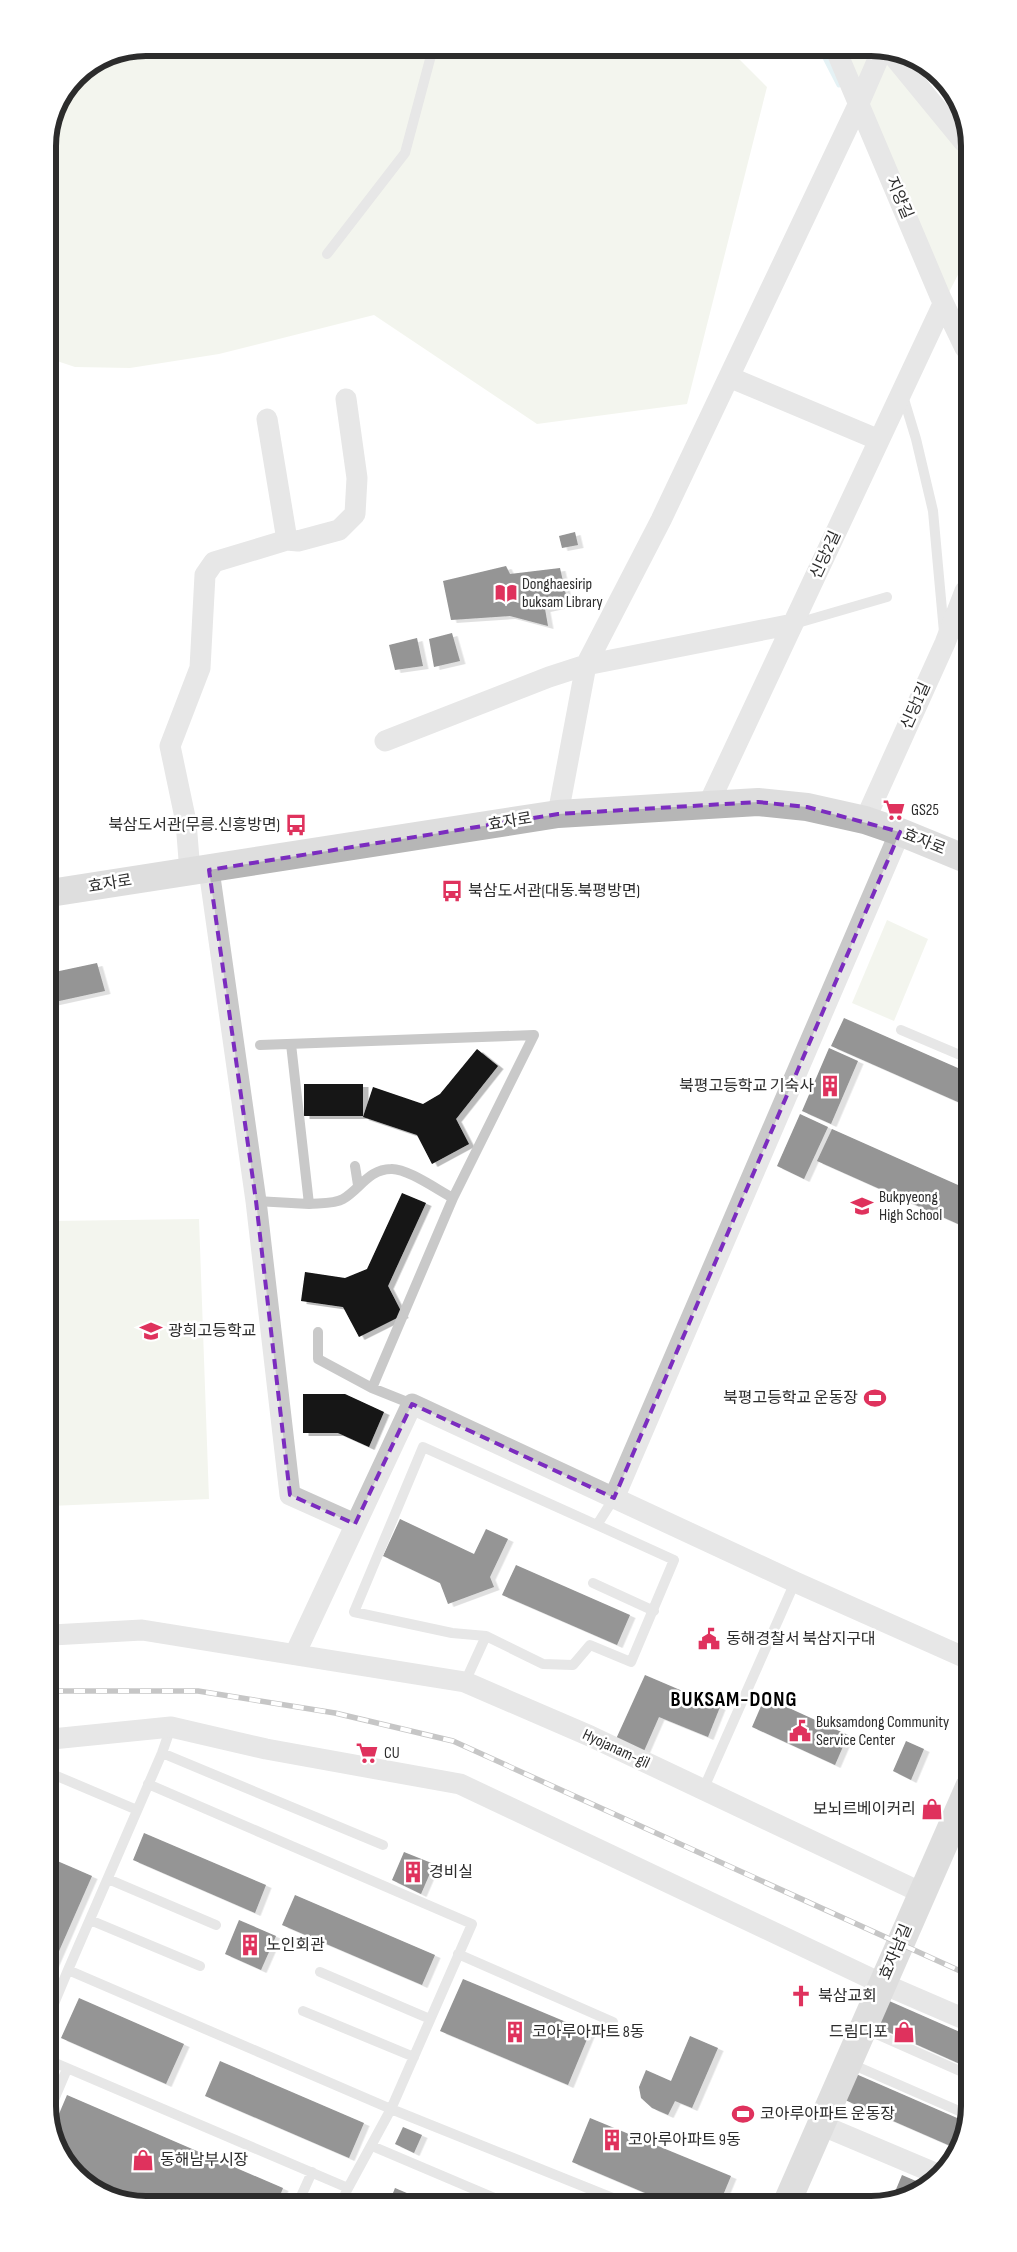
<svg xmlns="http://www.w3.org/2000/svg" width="1017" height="2252" viewBox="0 0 1017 2252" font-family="'Sofia Sans Condensed','Noto Sans KR',sans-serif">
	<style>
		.green { fill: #e5e9d9 }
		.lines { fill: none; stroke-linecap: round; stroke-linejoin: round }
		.stream { stroke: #c5e2e9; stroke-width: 5 }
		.building { fill: #131313; filter: url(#shadow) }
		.lane { stroke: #c9c9c9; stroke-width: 10 }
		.street { stroke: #c9c9c9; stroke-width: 21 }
		.secondary { stroke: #b6b6b6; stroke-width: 28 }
		.rail-casing { stroke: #818181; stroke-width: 5.5 }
		.rail { stroke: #fff; stroke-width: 4; stroke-dasharray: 11; stroke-linecap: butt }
		.marked { fill: none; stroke: #7b2cbf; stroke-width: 4; stroke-dasharray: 10 6; stroke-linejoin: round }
		.labels { text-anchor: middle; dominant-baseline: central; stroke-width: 5; stroke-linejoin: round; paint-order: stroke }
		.street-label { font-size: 16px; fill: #2c2c2c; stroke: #fff }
		.poi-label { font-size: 16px; fill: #2c2c2c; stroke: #fff; text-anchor: start }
		.district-label { font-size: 21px; font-weight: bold; letter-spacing: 1px; fill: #000; stroke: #fff }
		.rim { fill: none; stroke: #2c2c2c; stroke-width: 6 }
	</style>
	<defs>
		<filter id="shadow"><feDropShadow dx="5.5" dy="3" stdDeviation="0" flood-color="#0004"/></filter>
	</defs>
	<rect width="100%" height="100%" fill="#fff"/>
	<path class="green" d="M147,48H728L767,87L687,404L537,424L374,315L219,354L130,368L75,367L48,358V140L55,108L77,76L109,55Z
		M835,48H877L964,142L965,261L943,304Z
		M887,920L928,939L894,1021L852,1003Z
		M199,1219L209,1499L51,1506L50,1221Z"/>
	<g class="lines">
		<path class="stream" d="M820,48L839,85"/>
	</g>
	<path class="building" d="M575,532L578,545L562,548L559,536Z
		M506,566L510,574L560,568L568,604L545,609L548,626L510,616L451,620L443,581Z
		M452,633L460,661L434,667L429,639Z
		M417,638L423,666L395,670L389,645Z
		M97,963L105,991L50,1003V973Z
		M844,1018L967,1072V1106L831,1046Z
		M829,1048L858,1061L831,1124L802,1111Z
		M477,1049L498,1066L456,1119L469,1144L432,1164L417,1135L363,1117L373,1087L423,1104L440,1094Z
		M304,1084H363V1116H304Z
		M800,1114L828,1127L804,1179L777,1166Z
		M832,1129L967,1189V1228L817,1161Z
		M402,1193L426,1203L388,1286L403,1315L359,1337L343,1307L301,1301L305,1272L345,1278L367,1269Z
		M303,1394H345L384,1412L369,1447L338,1433H303Z
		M400,1519L474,1554L486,1529L508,1539L490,1577L494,1587L448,1604L440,1583L383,1556Z
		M516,1565L630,1615L617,1645L502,1595Z
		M645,1675L720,1707L708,1737L659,1717L644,1751L616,1739Z
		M765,1697L848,1735L835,1765L752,1727Z
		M906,1741L924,1749L911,1780L893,1771Z
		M144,1833L266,1885L255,1913L133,1860Z
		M404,1852L434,1864L421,1894L392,1880Z
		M55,1860L92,1876L52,1967V1867Z
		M295,1895L435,1955L422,1985L282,1925Z
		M239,1920L276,1936L261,1970L225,1954Z
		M463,1979L590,2032L568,2085L440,2031Z
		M79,1998L184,2044L166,2084L61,2038Z
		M887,2000L969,2036V2068L875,2026Z
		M690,2036L718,2048L692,2108L675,2101L668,2115L652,2108L641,2098L639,2087L646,2070L671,2081Z
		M220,2061L364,2123L349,2158L205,2096Z
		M856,2074L964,2121L955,2148L845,2100Z
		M67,2095L283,2188L277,2203L140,2204L85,2183L53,2137V2128Z
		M590,2118L731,2176L721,2200L664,2201L572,2162Z
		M403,2127L422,2135L414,2153L395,2144Z
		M902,2175L923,2184L902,2199H892Z
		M395,2188L428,2202L389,2203Z"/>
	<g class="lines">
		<path class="lane" d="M327,254L405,153L433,48
			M903,396L916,439L933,511L944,632
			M794,624L887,597
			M901,1030L967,1058
			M260,1045L534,1035L453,1198L372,1388
			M355,1166L358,1185
			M256,1201L309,1204L291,1044
			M309,1204C319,1203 335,1204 343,1199C360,1189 369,1169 391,1169C407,1168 439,1191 453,1198
			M318,1332V1359L372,1388L412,1404
			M597,1525L674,1560L631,1662L590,1645L573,1665L543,1664L486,1636L452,1633L354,1612L423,1447L597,1525L614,1498
			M593,1583L654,1611
			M465,1682L486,1636
			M162,1753L383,1845
			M52,1774L137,1810
			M148,1784L472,1924L391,2109L620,2201
			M703,1790L795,1582
			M108,1879L216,1925
			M90,1920L200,1966
			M458,1954L613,2022
			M68,1970L162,1753L171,1727
			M320,1972L430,2019
			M53,2006L68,1970L391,2109L348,2188
			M303,2011L414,2057
			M865,2029L969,2075
			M53,2062L348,2188L341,2203
			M849,2063L966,2114
			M53,2102L67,2069
			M372,2146L504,2202
			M298,2203L312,2172"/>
		<path class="street" d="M835,48L940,296L965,348
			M891,53L964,142
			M729,377L879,440
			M267,419L287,540
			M385,741L549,677L586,665L661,520L859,103L882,50
			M708,805L943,304
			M558,814L586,665L793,624
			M865,820L945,643L965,591
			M209,870L256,1201L290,1495L355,1524
			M190,872L186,822L170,746L200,668L205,575L214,562L287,540L298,541L339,530L355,514L357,478L346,399
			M614,1498L900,832
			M52,1635L142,1630L465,1682L590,1736L922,1893
			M295,1654L412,1404L795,1582L968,1659
			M52,1739L171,1727L266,1749L460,1784L874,1980L969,2021
			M821,2125L937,2174"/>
		<path class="secondary" d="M50,893L558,814L758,802L807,807L865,820L900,832L966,859
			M788,2200L969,1787"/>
		<g class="rail-casing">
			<path id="rail" d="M52,1691H198L335,1713L453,1741L969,1975"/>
		</g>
		<use href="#rail" class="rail"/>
	</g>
	<path d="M0 0H1017V2252H0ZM758,802L807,807L900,832L614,1498L412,1404L355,1524L290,1495L256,1201L209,870L558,814Z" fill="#fff" fill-opacity=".55" fill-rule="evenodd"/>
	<path class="marked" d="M758,802L807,807L900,832L614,1498L412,1404L355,1524L290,1495L256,1201L209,870L558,814Z"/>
	<defs>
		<g id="library-bare" transform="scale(1.725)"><path d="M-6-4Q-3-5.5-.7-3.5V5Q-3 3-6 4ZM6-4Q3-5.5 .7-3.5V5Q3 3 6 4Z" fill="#df325d" stroke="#fff" stroke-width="2.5" paint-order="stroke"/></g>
		<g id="supermarket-bare" transform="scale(1.725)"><path d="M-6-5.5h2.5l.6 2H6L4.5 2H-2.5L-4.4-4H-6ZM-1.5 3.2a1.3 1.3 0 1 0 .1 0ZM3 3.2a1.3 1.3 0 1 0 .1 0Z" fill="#df325d" stroke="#fff" stroke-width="2.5" paint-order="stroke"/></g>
		<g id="bus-bare" transform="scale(1.725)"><path d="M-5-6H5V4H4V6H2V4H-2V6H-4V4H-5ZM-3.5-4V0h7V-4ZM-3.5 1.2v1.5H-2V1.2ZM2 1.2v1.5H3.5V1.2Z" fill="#df325d" stroke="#fff" stroke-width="2.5" paint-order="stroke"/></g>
		<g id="building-bare" transform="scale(1.725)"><path d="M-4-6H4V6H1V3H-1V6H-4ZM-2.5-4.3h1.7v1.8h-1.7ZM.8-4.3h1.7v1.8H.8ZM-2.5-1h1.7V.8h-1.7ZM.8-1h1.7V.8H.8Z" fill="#df325d" stroke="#fff" stroke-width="2.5" paint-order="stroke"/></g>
		<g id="school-bare" transform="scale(1.725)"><path d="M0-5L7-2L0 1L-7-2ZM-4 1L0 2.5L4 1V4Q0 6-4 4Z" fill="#df325d" stroke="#fff" stroke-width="2.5" paint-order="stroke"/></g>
		<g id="stadium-bare" transform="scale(1.725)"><path d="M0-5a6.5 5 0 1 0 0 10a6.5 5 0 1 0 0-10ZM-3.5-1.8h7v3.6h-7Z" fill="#df325d" stroke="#fff" stroke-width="2.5" paint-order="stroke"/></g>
		<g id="civic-bare" transform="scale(1.725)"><path d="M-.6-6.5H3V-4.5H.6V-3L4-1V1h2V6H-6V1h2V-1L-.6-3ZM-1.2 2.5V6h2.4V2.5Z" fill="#df325d" stroke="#fff" stroke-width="2.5" paint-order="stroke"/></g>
		<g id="shop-bare" transform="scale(1.725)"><path d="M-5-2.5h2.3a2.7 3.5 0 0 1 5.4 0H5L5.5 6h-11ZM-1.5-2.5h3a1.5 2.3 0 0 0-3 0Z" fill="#df325d" stroke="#fff" stroke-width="2.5" paint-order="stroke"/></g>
		<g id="church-bare" transform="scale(1.725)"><path d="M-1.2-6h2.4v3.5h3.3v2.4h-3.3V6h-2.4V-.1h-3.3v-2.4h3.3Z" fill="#df325d" stroke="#fff" stroke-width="2.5" paint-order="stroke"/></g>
	</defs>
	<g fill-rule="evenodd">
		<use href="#library-bare" x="506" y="593"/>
		<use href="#supermarket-bare" x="894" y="810"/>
		<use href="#bus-bare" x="296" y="825"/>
		<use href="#bus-bare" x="452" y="891"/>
		<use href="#building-bare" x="830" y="1086"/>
		<use href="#school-bare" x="862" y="1206"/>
		<use href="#school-bare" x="151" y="1331"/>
		<use href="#stadium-bare" x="875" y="1398"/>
		<use href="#civic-bare" x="709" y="1639"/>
		<use href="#civic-bare" x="800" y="1731"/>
		<use href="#supermarket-bare" x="367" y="1753"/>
		<use href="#shop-bare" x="932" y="1809"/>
		<use href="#building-bare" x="413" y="1872"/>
		<use href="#building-bare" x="250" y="1945"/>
		<use href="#church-bare" x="801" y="1996"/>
		<use href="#building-bare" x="515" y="2032"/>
		<use href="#shop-bare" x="904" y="2032"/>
		<use href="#stadium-bare" x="743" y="2114"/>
		<use href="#building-bare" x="612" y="2140"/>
		<use href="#shop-bare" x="143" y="2160"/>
	</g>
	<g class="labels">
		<g class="street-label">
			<text transform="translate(899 198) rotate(67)">지양길</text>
			<text transform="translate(826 555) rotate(-65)">신당2길</text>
			<text transform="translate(916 706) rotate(-66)">신당1길</text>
			<text transform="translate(510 822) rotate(-9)">효자로</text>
			<text transform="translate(924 842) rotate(22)">효자로</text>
			<text transform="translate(110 884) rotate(-9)">효자로</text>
			<text transform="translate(616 1749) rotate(25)">Hyojanam-gil</text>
			<text transform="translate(896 1952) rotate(-67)">효자남길</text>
		</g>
		<g class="poi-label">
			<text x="522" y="584">Donghaesirip<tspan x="522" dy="18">buksam Library</tspan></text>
			<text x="911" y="810">GS25</text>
			<text x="280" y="825" text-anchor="end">북삼도서관(무릉.신흥방면)</text>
			<text x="468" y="891">북삼도서관(대동.북평방면)</text>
			<text x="814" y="1086" text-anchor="end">북평고등학교 기숙사</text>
			<text x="879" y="1197">Bukpyeong<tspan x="879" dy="18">High School</tspan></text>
			<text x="168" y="1331">광희고등학교</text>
			<text x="858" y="1398" text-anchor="end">북평고등학교 운동장</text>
			<text x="726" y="1639">동해경찰서 북삼지구대</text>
			<text x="816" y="1722">Buksamdong Community<tspan x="816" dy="18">Service Center</tspan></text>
			<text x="384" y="1753">CU</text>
			<text x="916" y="1809" text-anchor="end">보뇌르베이커리</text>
			<text x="429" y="1872">경비실</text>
			<text x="266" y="1945">노인회관</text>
			<text x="818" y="1996">북삼교회</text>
			<text x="532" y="2032">코아루아파트 8동</text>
			<text x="888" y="2032" text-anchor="end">드림디포</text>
			<text x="760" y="2114">코아루아파트 운동장</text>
			<text x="628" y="2140">코아루아파트 9동</text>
			<text x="160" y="2160">동해남부시장</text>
		</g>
		<g class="district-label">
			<text x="734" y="1699">BUKSAM-DONG</text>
		</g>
	</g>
	<path d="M0 0H1017V2252H0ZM146 56H871A90 90 0 0 1 961 146V2106A90 90 0 0 1 871 2196H146A90 90 0 0 1 56 2106V146A90 90 0 0 1 146 56Z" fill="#fff" fill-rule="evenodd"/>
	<path class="rim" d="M146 56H871A90 90 0 0 1 961 146V2106A90 90 0 0 1 871 2196H146A90 90 0 0 1 56 2106V146A90 90 0 0 1 146 56Z"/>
</svg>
